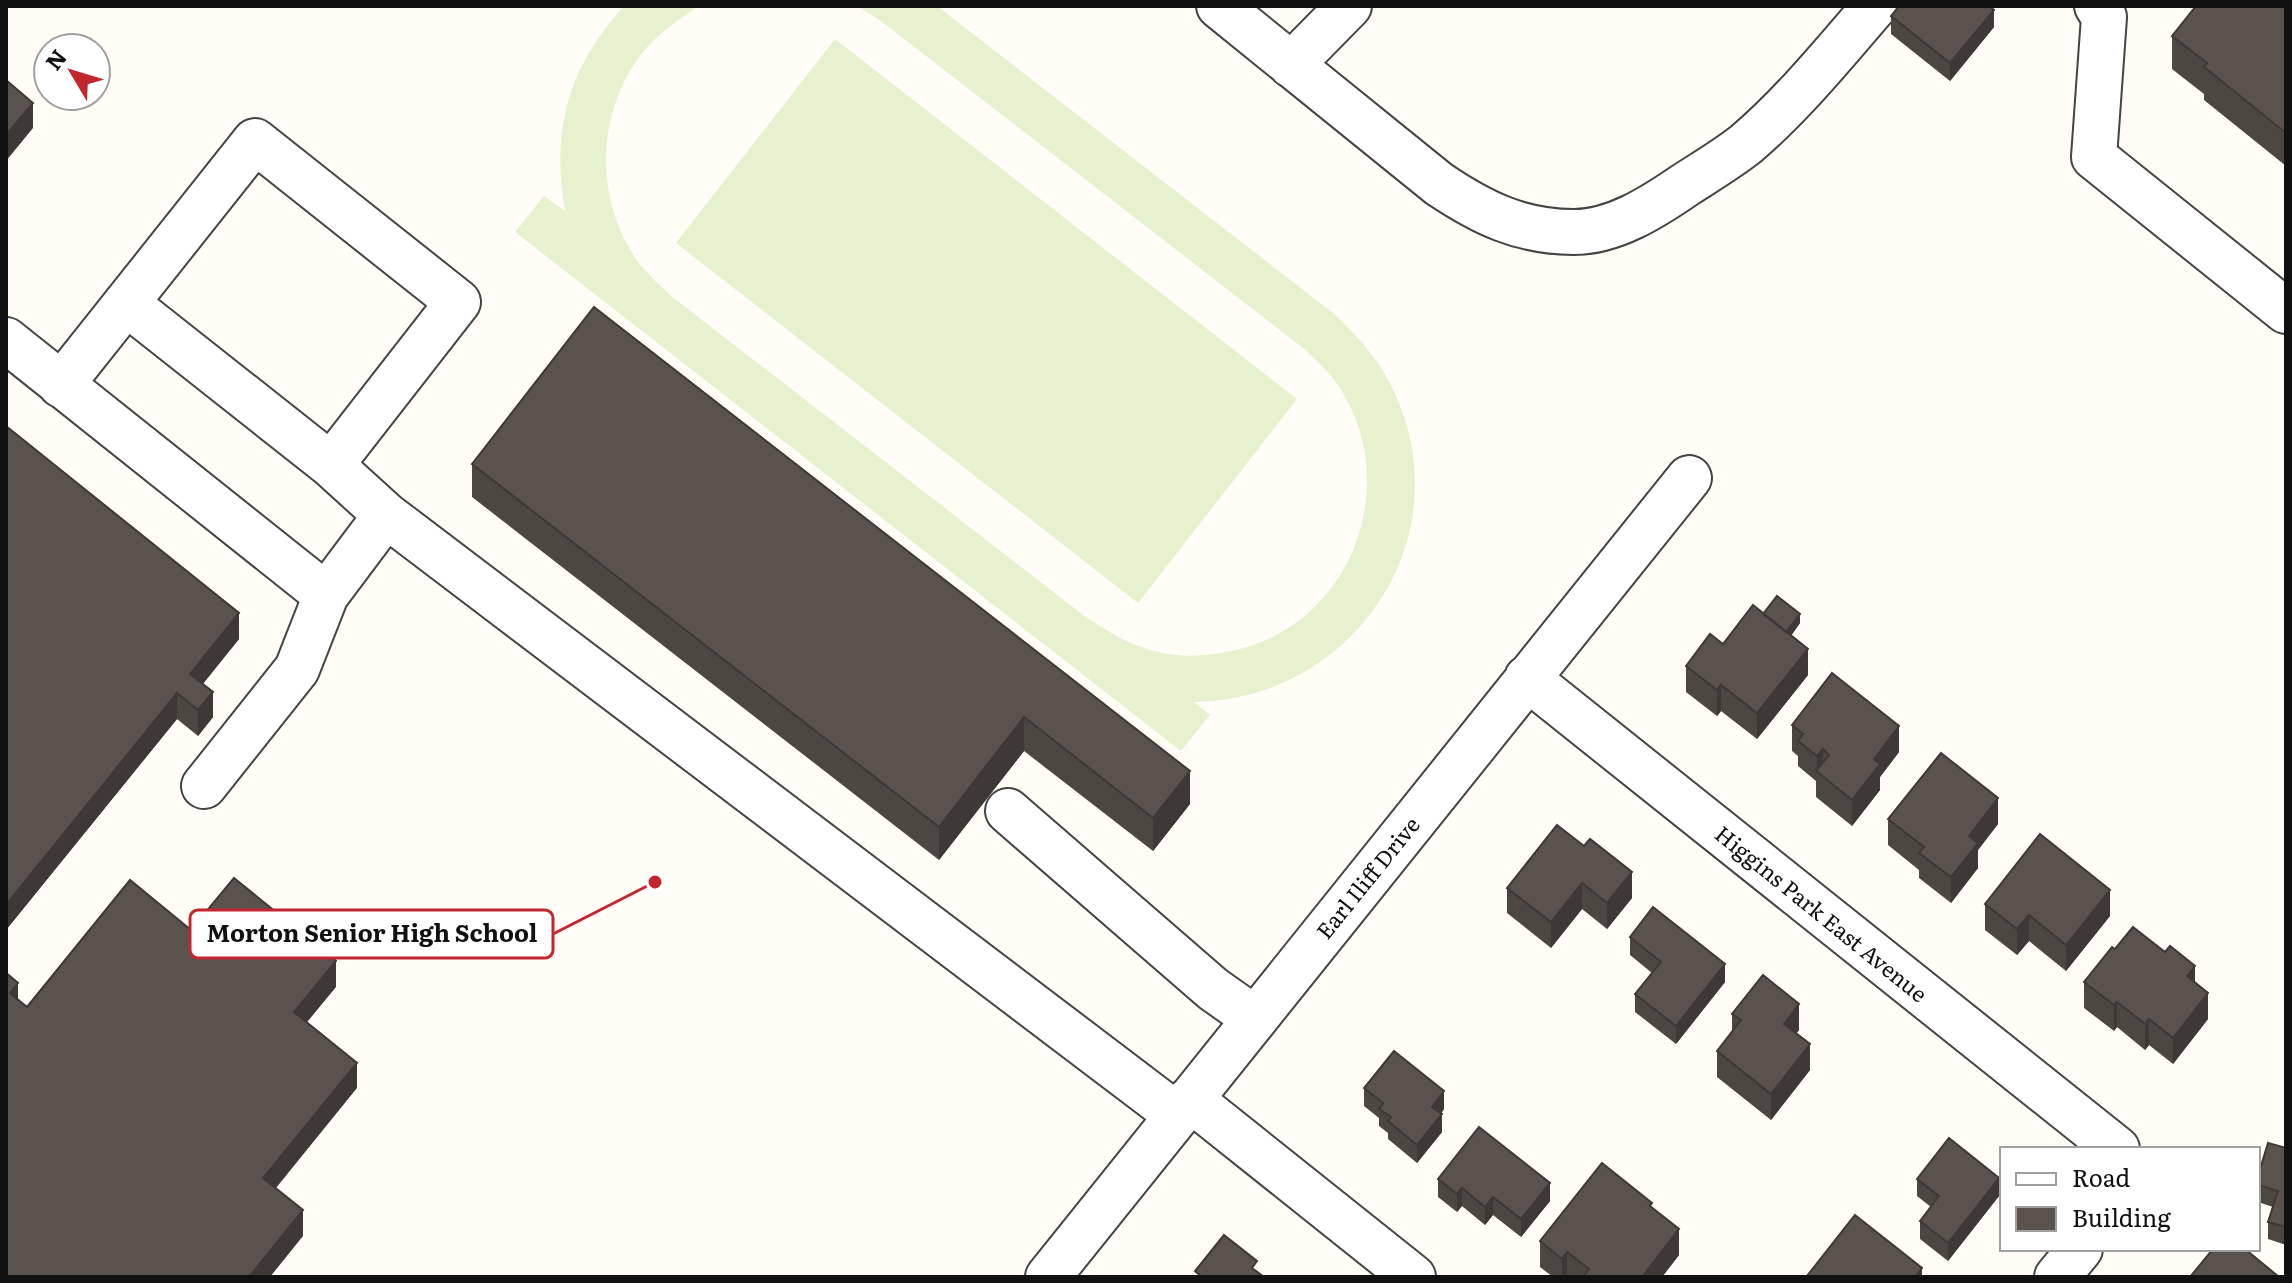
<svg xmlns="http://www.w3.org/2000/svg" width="2292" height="1283" viewBox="0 0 2292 1283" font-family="Literata,serif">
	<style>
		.pitch { fill: #e6f2cf }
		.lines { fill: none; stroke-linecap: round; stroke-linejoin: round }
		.minor-casing { stroke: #444; stroke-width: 48 }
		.minor { stroke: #fff; stroke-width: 44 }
		.wall { fill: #4d4742 }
		.shaded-wall { fill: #3f3936 }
		.building { fill: #5a524d; stroke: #3f3936; stroke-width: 2 }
		.labels { text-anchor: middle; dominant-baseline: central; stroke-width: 8; stroke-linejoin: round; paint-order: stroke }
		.street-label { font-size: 22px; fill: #111; stroke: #fff }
		.leader { fill: none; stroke: #c4262e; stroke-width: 3 }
		.callout-dot { fill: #c4262e; stroke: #fff; stroke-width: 3 }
		.callout { fill: #fff; stroke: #c4262e; stroke-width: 3 }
		.callout-label { font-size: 24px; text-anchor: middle; font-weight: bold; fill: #111 }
	</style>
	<rect width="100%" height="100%" fill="#fffdf5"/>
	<path class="pitch" d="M624,6H699C677,20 655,36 639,57C596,117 595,199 636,259C647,274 661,287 675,299L1087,618C1110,633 1132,646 1158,652C1182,658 1207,656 1231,651C1349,628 1404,488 1340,388C1330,373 1317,360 1303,348L881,21L857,6H937L1333,313C1358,337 1381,361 1395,394C1462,540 1352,700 1194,702L1210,715L1181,751L515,232L544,196L565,211C551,129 568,68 624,6Z
		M835,39L1297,399L1138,603L676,243Z"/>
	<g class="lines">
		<g class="minor-casing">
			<path id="minor" d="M1219,6L1439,184C1482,213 1521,232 1574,232C1614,232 1653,207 1685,185C1705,172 1727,159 1746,144C1794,103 1834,53 1875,6
				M2097,6L2104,17L2094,157L2286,311
				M1291,65L1349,6
				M126,303L331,465
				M6,340L326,595L386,515L1177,1115
				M61,385L255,141L458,302L331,465L386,515
				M1527,678L2117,1149
				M204,786L297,669L326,595
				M1008,811L1213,989L1254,1018
				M1190,1099L1413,1277
				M1048,1277L1689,478
				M2057,1277L2080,1249"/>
		</g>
		<use href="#minor" class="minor"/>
	</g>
	<path class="wall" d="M2286,6V166L2204,100V94L2172,69V36Z
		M1891,16L1994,27L1950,81L1891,34Z
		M594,307L1190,804L1153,851L1024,751L939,860L472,497V464Z
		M6,426L239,639L203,684L213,717L198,736L177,719L6,930Z
		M1763,614L1800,623L1791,636L1808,675L1757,739L1721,711L1717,716L1686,692V666L1723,644Z
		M1792,725L1899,752L1880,777V790L1852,826L1816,797V781L1798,766V756L1792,751Z
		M1888,819L1998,824L1978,850V868L1951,903L1919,878V870L1888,845Z
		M1584,846L1632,898L1607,929L1582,909L1551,948L1507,913V888Z
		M1985,904L2110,916L2066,971L2029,941L2017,955L1985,930Z
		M1630,937L1725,982L1676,1044L1635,1012V994L1652,973L1630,955Z
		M2115,949L2195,983L2208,1019L2173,1064L2149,1045L2145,1050L2117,1027L2114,1031L2084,1008V982Z
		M1732,1014L1799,1030L1796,1033L1810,1070L1771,1120L1717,1077V1051L1732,1031Z
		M1364,1088L1444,1109L1441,1114L1442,1132L1417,1163L1388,1139V1133L1379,1126V1118L1364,1106Z
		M2286,1148V1245L2268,1239V1222L2273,1207L2258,1202V1176Z
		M1438,1179L1550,1201L1521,1237L1493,1215L1485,1225L1462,1206L1457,1212L1438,1197Z
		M1917,1179L1999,1196L1948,1261L1920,1239V1221L1931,1207L1917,1196Z
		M1652,1208L1679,1255L1662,1277H1553L1540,1267V1241Z"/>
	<path class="shaded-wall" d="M1994,10V27L1950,81V63Z
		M33,103V128L6,161V135Z
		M239,613V639L190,699V674Z
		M1800,614V623L1784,645V636Z
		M1808,649V675L1757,739V713Z
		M1721,685V711L1717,716V690Z
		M213,692V717L198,736V710Z
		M177,693V719L6,930V905Z
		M1024,717V751L939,860V827Z
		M1899,726V752L1880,777V790L1852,826V800L1874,759Z
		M1823,749V775L1817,772V756Z
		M1190,771V804L1153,851V818Z
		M1998,798V824L1978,850V868L1951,903V877L1969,836Z
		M1632,872V898L1607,929V903Z
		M1582,883V909L1551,948V922Z
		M2110,890V916L2066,971V945Z
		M2029,915V941L2017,955V929Z
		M336,961V987L294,1038V1012Z
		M1725,964V982L1676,1044V1026Z
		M2195,966V991L2187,976Z
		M18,983V1009L10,993Z
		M2208,993V1019L2173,1064V1038Z
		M2117,1002V1027L2114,1031V1005Z
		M1799,1004V1030L1784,1049V1024Z
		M2149,1019V1045L2145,1050V1024Z
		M1810,1044V1070L1771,1120V1094Z
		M357,1063V1088L263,1204V1178Z
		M1444,1091V1109L1432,1124V1107Z
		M1442,1114V1132L1417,1163V1145Z
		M1999,1178V1196L1948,1261V1243Z
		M1550,1183V1201L1521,1237V1219Z
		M1462,1188V1206L1457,1212V1194Z
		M1493,1197V1215L1485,1225V1207Z
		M303,1210V1236L270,1277H249Z
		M1679,1229V1255L1662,1277H1642Z
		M1567,1252V1277H1562V1259Z
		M1922,1268V1277H1915Z"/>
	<path class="building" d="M1899,6H1989L1994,10L1950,63L1891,16Z
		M2196,6H2286V133L2204,67L2207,63L2172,36Z
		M6,80L33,103L6,135Z
		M594,307L1190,771L1153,818L1024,717L939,827L472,464Z
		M6,426L239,613L190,674L213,692L198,710L177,693L6,905Z
		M1777,596L1800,614L1786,632L1763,614Z
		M1753,605L1808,649L1757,713L1721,685L1717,690L1686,666L1710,634L1723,644Z
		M1832,673L1899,726L1874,759L1880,764L1852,800L1816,771L1829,755L1823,749L1817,756L1798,741L1803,734L1792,725Z
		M1941,753L1998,798L1969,836L1978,843L1951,877L1919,853L1924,847L1888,819Z
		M1557,825L1584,846L1590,839L1632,872L1607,903L1582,883L1551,922L1507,888Z
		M2040,834L2110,890L2066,945L2029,915L2017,929L1985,904Z
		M234,878L336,961L294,1012L357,1063L263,1178L303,1210L249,1277H6V973L18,983L10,993L27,1007L130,880L191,930Z
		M1653,907L1725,964L1676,1026L1635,994L1661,962L1630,937Z
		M2133,927L2165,952L2170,946L2195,966L2187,976L2208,993L2173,1038L2149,1019L2145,1024L2117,1002L2114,1005L2084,982L2112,947L2115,949Z
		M1763,975L1799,1004L1784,1024L1810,1044L1771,1094L1717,1051L1741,1020L1732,1014Z
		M1394,1051L1444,1091L1432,1107L1442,1114L1417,1145L1388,1121L1391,1117L1379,1109L1383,1103L1364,1088Z
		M1479,1127L1550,1183L1521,1219L1493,1197L1485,1207L1462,1188L1457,1194L1438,1179Z
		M1949,1138L1999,1178L1948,1243L1920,1221L1939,1196L1917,1179Z
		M2268,1143L2286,1148V1227L2268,1222L2278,1191L2258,1185V1176Z
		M1602,1163L1652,1203L1650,1206L1679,1229L1642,1277H1583L1589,1269L1567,1252L1562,1259L1540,1241Z
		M1855,1215L1922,1268L1915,1277H1809L1807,1276Z
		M1224,1235L1257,1261L1252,1268L1264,1277H1202L1195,1271Z
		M2213,1249H2245L2279,1277H2190Z"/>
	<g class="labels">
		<g class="street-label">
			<text transform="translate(1367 877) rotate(-51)">Earl Iliff Drive</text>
			<text transform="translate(1822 913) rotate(39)">Higgins Park East Avenue</text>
		</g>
	</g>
	<path class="leader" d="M655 882L553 934"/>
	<circle class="callout-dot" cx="655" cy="882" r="8"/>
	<rect class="callout" x="190" y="910" width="363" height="48" rx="8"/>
	<g class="callout-label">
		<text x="372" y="942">Morton Senior High School</text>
	</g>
	<rect width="2292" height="1283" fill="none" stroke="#111111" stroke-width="16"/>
	<rect x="2000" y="1147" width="260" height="104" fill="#ffffff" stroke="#a0a0a0" stroke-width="2"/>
	<rect x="2016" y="1173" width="40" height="12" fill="#ffffff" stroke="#a0a0a0" stroke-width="2"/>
	<text x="2072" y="1187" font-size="24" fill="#111111">Road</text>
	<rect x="2016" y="1207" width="40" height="24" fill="#5a524d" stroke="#a0a0a0" stroke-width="2"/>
	<text x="2072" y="1227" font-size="24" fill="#111111">Building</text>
	<g transform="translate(72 72) rotate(308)"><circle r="38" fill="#ffffff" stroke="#a0a0a0" stroke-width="2"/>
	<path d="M0-6L14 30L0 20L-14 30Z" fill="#c4262e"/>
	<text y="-12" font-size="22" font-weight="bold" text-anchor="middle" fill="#111111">N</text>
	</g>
</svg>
